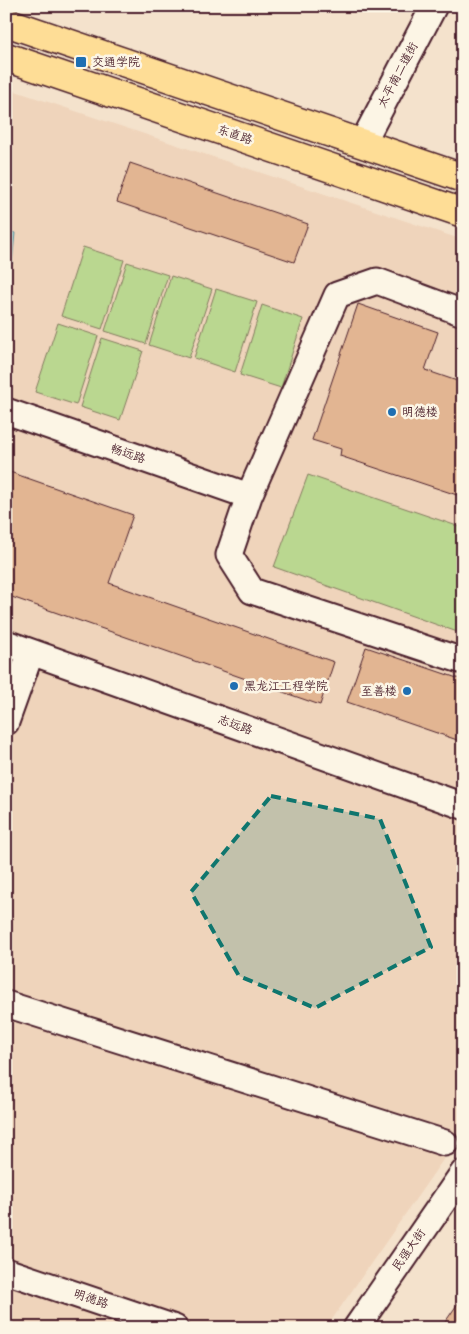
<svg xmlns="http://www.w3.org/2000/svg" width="469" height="1334" viewBox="0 0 469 1334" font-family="'Balsamiq Sans','LXGW WenKai TC',sans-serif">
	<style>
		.built { fill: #efd4bb }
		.green { fill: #bad790; stroke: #827b5e }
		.water { fill: #86d7de; stroke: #6e8d96 }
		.building { fill: #e2b592; stroke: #4a1f2b }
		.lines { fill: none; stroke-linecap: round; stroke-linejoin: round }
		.minor-casing { stroke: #4a1f2b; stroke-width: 29 }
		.highway-casing { stroke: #4a1f2b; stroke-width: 31 }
		.minor { stroke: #fcf5e5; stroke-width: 25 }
		.highway { stroke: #fedd96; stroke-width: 28 }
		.marked { fill: #0f766e; fill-opacity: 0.2; stroke: #0f766e; stroke-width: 4; stroke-dasharray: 10 6; stroke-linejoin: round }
		.poi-dot { fill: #1f6fb2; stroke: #fcf5e5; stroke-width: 2 }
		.labels { text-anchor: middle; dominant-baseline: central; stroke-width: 5; stroke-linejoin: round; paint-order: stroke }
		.poi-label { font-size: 12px; fill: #4a1f2b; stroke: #fcf5e5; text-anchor: start }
		.street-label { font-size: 12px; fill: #4a1f2b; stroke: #fcf5e5 }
	</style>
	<rect width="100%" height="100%" fill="#f4e2cc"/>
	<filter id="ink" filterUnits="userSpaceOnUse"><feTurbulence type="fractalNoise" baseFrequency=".02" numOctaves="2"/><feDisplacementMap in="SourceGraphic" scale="10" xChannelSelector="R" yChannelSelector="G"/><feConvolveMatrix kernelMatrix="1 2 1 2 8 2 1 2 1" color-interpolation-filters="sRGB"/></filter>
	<g filter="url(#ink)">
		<path class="built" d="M6,88L463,240V1131L326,1328H6Z"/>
		<path class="green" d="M83,247L124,260L102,329L61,316Z
			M127,262L168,275L146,344L105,331Z
			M171,276L212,289L189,358L149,345Z
			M216,289L257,302L235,372L194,358Z
			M262,305L303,319L281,388L240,375Z
			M58,323L98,336L76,405L35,392Z
			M102,338L143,351L120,420L80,407Z
			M308,475L463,528V634L274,567Z"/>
		<path class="water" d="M6,230L15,233L12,264L6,266Z"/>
		<path class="building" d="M130,163L308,224L294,262L117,202Z
			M358,304L438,332L425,370L463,383V497L340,456L341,449L312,440Z
			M7,471L133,515L109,583L334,662L320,705L6,595Z
			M366,647L463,680V742L347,702Z
			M463,1296V1328H441Z"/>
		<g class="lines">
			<g class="minor-casing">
				<path id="minor" d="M362,144L434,6
					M463,313L377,281L337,295L249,496L229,555L252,591L463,661
					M6,411L249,496
					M6,643L463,806
					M6,722L31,652
					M6,1004L445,1143
					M6,1271L175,1328
					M356,1328L463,1173"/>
			</g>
			<g class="highway-casing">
				<path id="highway" d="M6,22L463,178
					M6,57L463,213"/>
			</g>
			<use href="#minor" class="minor"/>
			<use href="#highway" class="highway"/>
		</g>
	</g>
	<path class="marked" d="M271,796L380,819L431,947L315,1008L239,976L191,892Z"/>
	<g class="poi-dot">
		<rect x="75" y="56" width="12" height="12" rx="2.5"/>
		<circle cx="392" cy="412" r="5"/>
		<circle cx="234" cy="686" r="5"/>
		<circle cx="407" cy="691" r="5"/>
	</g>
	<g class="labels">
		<g class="poi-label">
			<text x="92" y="62">交通学院</text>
			<text x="402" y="412">明德楼</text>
			<text x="244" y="686">黑龙江工程学院</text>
			<text x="397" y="691" text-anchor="end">至善楼</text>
		</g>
		<g class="street-label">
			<text transform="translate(398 75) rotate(-62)">太平南二道街</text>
			<text transform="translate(235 135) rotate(19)">东直路</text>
			<text transform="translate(128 454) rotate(19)">畅远路</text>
			<text transform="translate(235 725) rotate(20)">志远路</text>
			<text transform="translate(409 1250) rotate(-55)">民强大街</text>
			<text transform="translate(91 1299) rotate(19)">明德路</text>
		</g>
	</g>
	<rect width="469" height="1334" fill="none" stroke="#fcf5e5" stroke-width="25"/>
	<rect x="12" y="12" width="444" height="1309" fill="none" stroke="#4a1f2b" stroke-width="2" filter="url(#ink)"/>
</svg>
